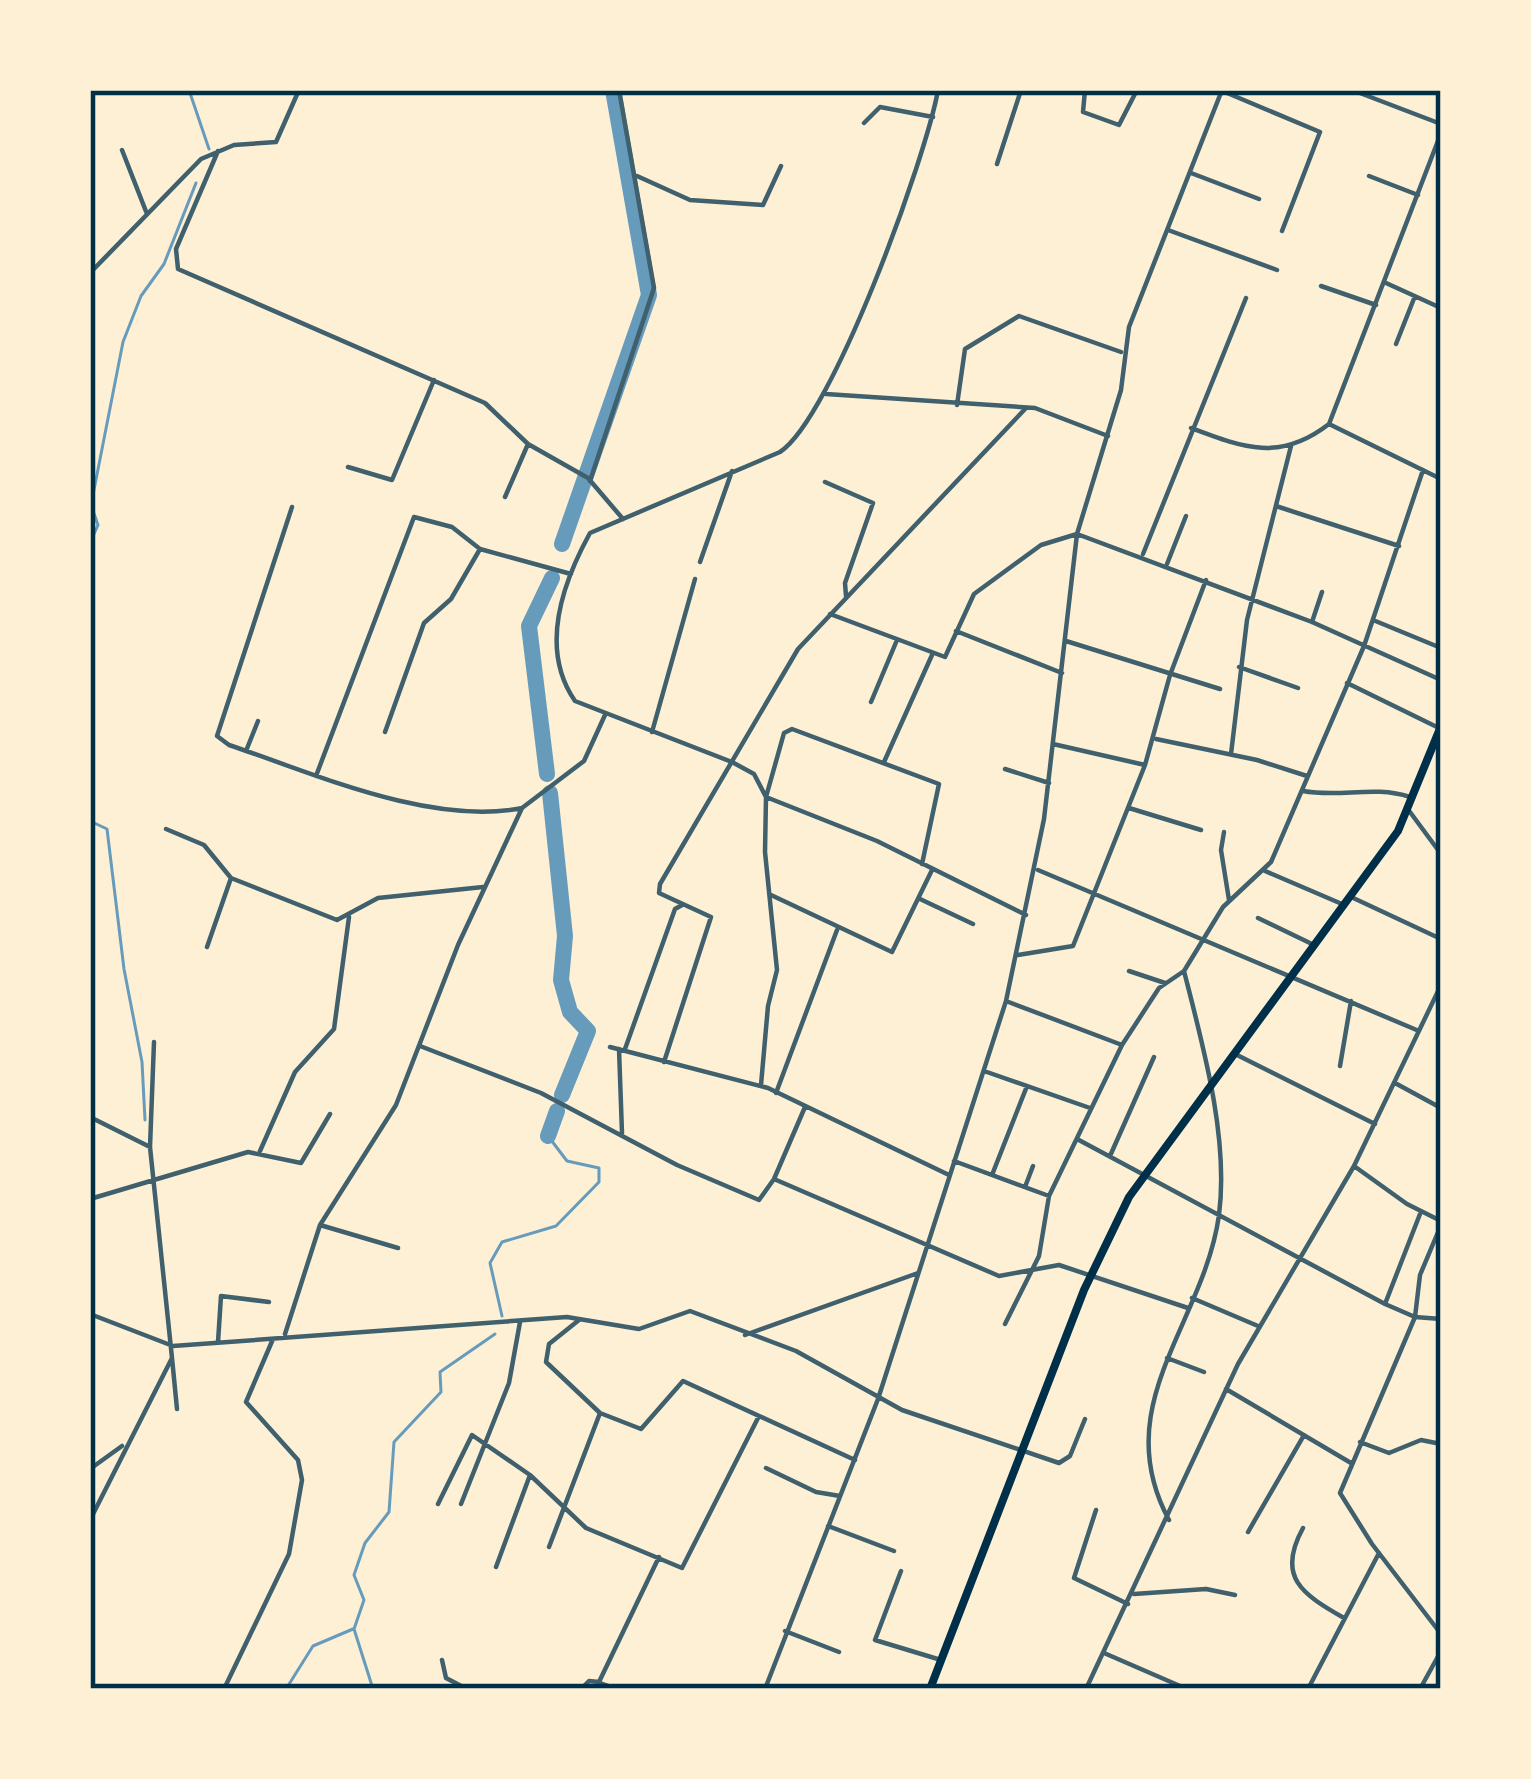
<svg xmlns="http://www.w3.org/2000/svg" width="1531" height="1779" viewBox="0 0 1531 1779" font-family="Figtree,sans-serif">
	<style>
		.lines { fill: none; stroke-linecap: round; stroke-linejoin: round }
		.stream { stroke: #669bbc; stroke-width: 3 }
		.river { stroke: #669bbc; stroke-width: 16 }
		.minor { stroke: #3f606c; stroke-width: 4.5 }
		.secondary { stroke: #003049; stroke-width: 8 }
		.neatline { fill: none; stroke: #003049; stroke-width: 4.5 }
	</style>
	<rect width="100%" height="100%" fill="#fdf0d5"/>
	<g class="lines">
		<path class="stream" d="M189,90L209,149
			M90,543L98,525L91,505L123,342L141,296L164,264L196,183
			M90,585V622
			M90,821L107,829L124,969L142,1062L145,1120
			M502,1316L490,1263L502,1242L556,1226L599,1182V1168L567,1161L548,1136
			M286,1689L313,1646L353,1629
			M373,1689L354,1629L364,1600L354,1575L365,1543L389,1512L394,1442L441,1392L440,1372L495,1334"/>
		<path class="river" d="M562,544L649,295L613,90
			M547,774L529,626L552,578
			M550,793L565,936L561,980L570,1012L588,1031L562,1095
			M548,1136L557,1111"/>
		<path class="minor" d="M938,90C926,158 832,418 780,452L590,533C563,582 539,649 575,701L732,762L754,774L766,797L877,841L1026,915
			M1085,90L1083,112L1119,125L1137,90
			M1220,90L1320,132L1282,231
			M1352,90L1441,124
			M864,123L880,107L933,117
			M122,150L147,214
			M218,151L176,249L178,269L485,403L528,444L588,478L623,519
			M997,164L1021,90
			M1191,173L1259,199
			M637,176L690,200L763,205L781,166
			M1369,176L1418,195
			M1168,230L1277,270
			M90,273L201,159L234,145L276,142L299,90
			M1386,283L1441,308
			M1321,286L1376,305
			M1396,344L1415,296
			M826,394L1035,408L1108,436
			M957,405L965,349L1019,316L1121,352
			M1329,424L1441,133
			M1329,424L1441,479
			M1191,428C1244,448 1280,462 1329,424
			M348,467L392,480L434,380
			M590,481L654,288L619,90
			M825,482L873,503L845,583L846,596
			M505,497L528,444
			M1276,506L1399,546
			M292,507L217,736L229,745C315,774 431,826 522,808
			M1143,554L1246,298
			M700,562L732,471
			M1167,564L1186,516
			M830,614L945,657L974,594L1041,545L1077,534L1312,622L1441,680
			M1373,620L1441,648
			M1312,622L1322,592
			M956,631L1062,673
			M1066,641L1220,689
			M1239,667L1298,688
			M1347,683L1439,728
			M871,702L897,640
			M385,732L424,623L451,599L480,549
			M652,732L695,579
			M1156,739L1257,760L1307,776
			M1053,744L1145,765
			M246,751L258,721
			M1231,754L1247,620L1291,446
			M884,762L932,655
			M1005,769L1049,783
			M316,776L414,517L452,527L480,549L571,574
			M1303,791C1341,798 1373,785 1410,797
			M1129,808L1201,830
			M1410,812L1441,854
			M166,829L204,845L231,878L337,920L378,898L483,887
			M1224,832L1221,850L1229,900
			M1038,870L1419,1031
			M1265,871L1342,904
			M771,895L892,952L932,870
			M1349,896L1441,939
			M920,899L973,924
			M1258,918L1312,944
			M207,947L231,878
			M1018,955L1073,946L1145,765L1170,675L1206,580
			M1129,971L1165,983
			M1006,1001L1122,1045
			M420,1046L541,1093L677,1165L759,1200L774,1179L805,1107
			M610,1047L768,1088L949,1175
			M619,1049L622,1133
			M625,1049L675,909L682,905
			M1235,1054L1375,1124
			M664,1062L711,917L659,893L660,884L798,649L1026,408
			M1340,1066L1351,1001
			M984,1071L1090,1108
			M1395,1083L1441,1108
			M761,1085L768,1006L777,970L765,852L766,797L784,733L792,729L939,784L922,864
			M776,1093L837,930
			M90,1117L150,1147L154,1042
			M1077,1139L1385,1304L1415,1317L1441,1319
			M260,1151L295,1072L334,1029L349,917
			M1110,1156L1154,1057
			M954,1161L1049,1196
			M1354,1166L1407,1204L1441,1221
			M992,1175L1027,1086
			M774,1179L999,1276L1059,1265L1188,1308
			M1025,1187L1033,1166
			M90,1199L248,1152L301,1163L330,1114
			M320,1225L398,1248
			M1441,1225L1420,1275L1415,1317L1340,1493L1372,1544L1441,1634
			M1192,1298L1258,1326
			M1385,1304L1420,1214
			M90,1314L173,1346L567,1317L639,1329L690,1311L796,1351L902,1410L1059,1463L1070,1456L1085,1419
			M579,1320L549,1344L546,1362L600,1413L641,1429L683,1381L855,1460
			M1005,1324L1039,1256L1049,1196L1122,1045L1159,988L1184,971L1223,907L1271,862L1364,646L1423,470
			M285,1334L320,1225L396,1105L458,945L522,808L584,761L605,715
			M745,1335L918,1273
			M218,1342L221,1296L269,1302
			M172,1358L177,1409
			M1167,1358L1204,1372
			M1226,1389L1351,1463
			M1360,1442L1389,1453L1421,1440L1441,1444
			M766,1468L816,1492L840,1496
			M90,1469L122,1446
			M438,1504L472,1435L530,1475L586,1528L682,1568L759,1416
			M461,1504L509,1383L520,1322
			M1096,1510L1074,1578L1128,1604
			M90,1520L172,1358L150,1147
			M1169,1520C1107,1405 1204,1324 1219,1215C1229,1138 1203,1046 1184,971
			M828,1526L894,1551
			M1303,1528C1276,1577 1302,1594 1344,1618
			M1248,1532L1304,1435
			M549,1547L600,1413
			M496,1567L530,1475
			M901,1571L875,1640L941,1660
			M1134,1594L1206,1589L1235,1595
			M785,1631L839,1652
			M1104,1653L1187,1689
			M442,1660L446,1678L467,1689
			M600,1683L617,1689
			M224,1689L289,1554L302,1480L298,1460L246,1402L273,1339
			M581,1689L589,1681L599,1682L659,1557
			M765,1689L878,1399L1006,1001L1044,819L1077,534L1121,390L1129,327L1222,90
			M1086,1689L1238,1364L1354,1166L1441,985
			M1308,1689L1379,1553
			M1420,1689L1441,1651"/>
		<path class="secondary" d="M930,1689L1084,1290L1129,1197L1398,831L1441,726"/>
	</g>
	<rect width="1531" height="1779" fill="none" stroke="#fdf0d5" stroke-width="186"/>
	<rect x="93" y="93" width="1345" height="1593" class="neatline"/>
</svg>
